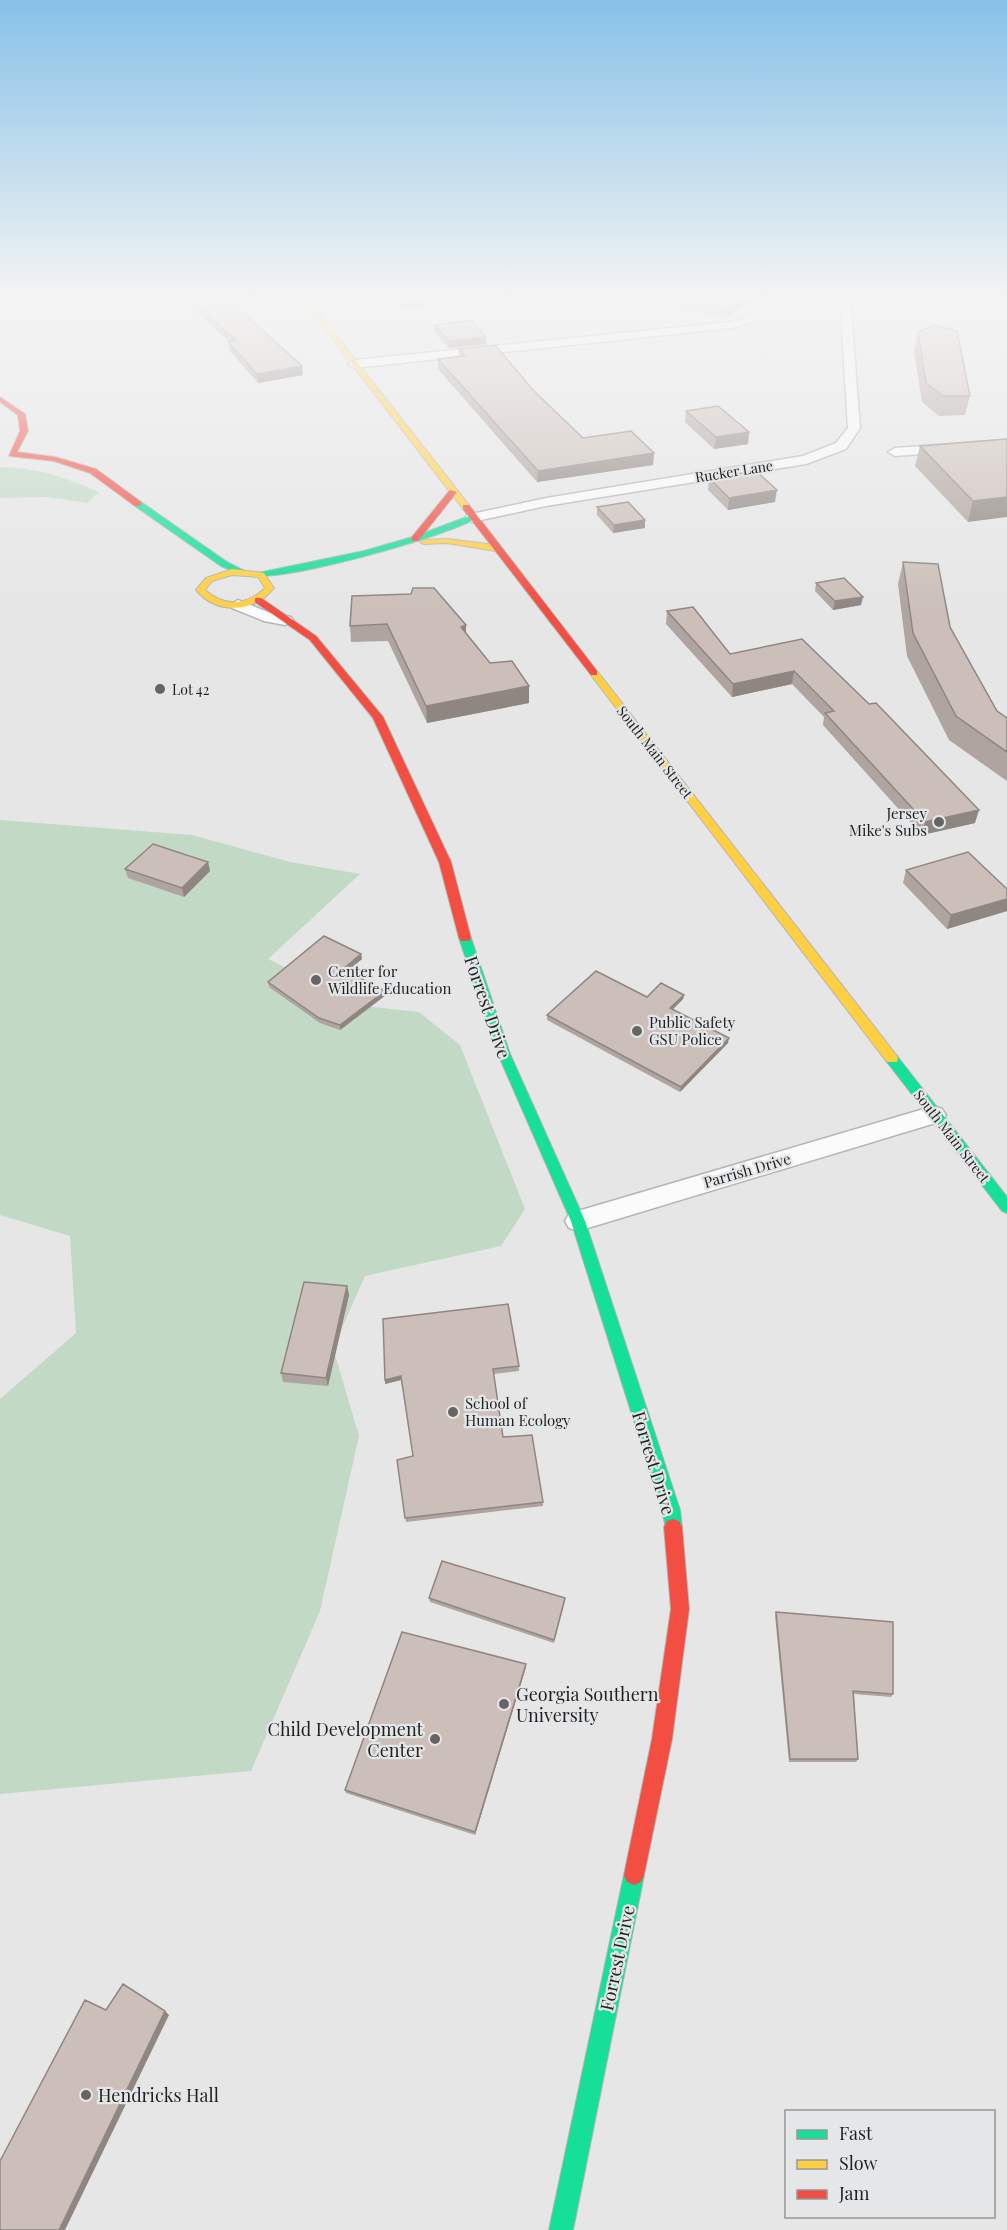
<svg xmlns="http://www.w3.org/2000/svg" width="1007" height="2230" viewBox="0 0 1007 2230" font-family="'Playfair Display',serif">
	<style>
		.green { fill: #c2d9c6 }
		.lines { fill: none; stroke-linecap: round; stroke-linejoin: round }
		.street-casing { stroke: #b5b5b6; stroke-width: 3 }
		.fast-casing { stroke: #b5b5b6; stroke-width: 2 }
		.slow-casing { stroke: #b5b5b6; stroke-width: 2 }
		.jam-casing { stroke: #b5b5b6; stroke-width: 2 }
		.street { fill: #fbfbfb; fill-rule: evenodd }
		.fast { fill: #16e098; fill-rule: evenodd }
		.slow { fill: #ffcf43; fill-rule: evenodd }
		.jam { fill: #f24e42; fill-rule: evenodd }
		.wall { fill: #afa49f }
		.shaded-wall { fill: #8f8682 }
		.building { fill: #ccbfb9; stroke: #8f8682; stroke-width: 1.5 }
		.poi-dot { fill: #656566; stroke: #e5e6e8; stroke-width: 2 }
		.labels { text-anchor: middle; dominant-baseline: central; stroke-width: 4.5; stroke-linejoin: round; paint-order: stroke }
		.far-street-label { font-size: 14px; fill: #1f2021; stroke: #e5e6e8 }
		.far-poi-label { font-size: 14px; fill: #1f2021; stroke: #e5e6e8; text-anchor: start }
		.poi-label { font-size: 15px; fill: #1f2021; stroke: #e5e6e8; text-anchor: start }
		.street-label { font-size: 15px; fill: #1f2021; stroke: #e5e6e8 }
		.near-street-label { font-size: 18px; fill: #1f2021; stroke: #e5e6e8 }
		.near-poi-label { font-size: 18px; fill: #1f2021; stroke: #e5e6e8; text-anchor: start }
	</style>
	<rect width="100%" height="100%" fill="#e6e6e7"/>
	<path class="green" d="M0,467C35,467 67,478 99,492L88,503L47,497L0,498Z
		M0,820L192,835L290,862L360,874L268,959L365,1006L419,1012L460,1045L525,1209L501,1246L365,1276L333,1348L359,1436L320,1611L251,1771L0,1794V1399L76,1333L70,1236L0,1215Z"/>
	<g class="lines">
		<g class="street-casing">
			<path id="street" d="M627,297L664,299L668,297H680L666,306Z
				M759,297L774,298L758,320L732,328L354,368L348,364L354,360L731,322L750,316L762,300Z
				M840,297H850L860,428L846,449L806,464L546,506L472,522L465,518L467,515L546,498L803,456L836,443L848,428Z
				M1007,440V448L895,456L888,452L895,448Z
				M238,600L273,614L291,617L293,620L285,625L264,621L232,608L230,605Z
				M934,1106L942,1109L946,1115L942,1121L578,1231L569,1228L565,1221L569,1214L578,1211Z"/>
		</g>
		<g class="fast-casing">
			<path id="fast" d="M135,502H141L227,562L246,572L242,575L221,566L135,506Z
				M469,516L476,518C455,534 270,586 253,574L364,551L416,536Z
				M465,934L471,938L510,1054L585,1221L680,1510L682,1527L679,1533L673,1535L667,1533L662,1510L571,1221L498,1054L459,938Z
				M892,1054L897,1056L1007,1197V1213L1002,1211L887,1062L886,1059L887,1056Z
				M634,1865L641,1868L644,1875L573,2230H549L624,1875L627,1868Z"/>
		</g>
		<g class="slow-casing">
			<path id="slow" d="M300,297H306L469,505V509H463Z
				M447,539L496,545L500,548L496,551L447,543L424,544L420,542L424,540Z
				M232,569L264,573L274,588C254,613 217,615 196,590L206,578ZM232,575L258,577L265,588C247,606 224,607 205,590L212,581Z
				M591,671H597L897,1056L898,1059L897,1062H887L591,675Z"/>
		</g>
		<g class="jam-casing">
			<path id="jam" d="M0,397L25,414L28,431L17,452L55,457L96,469L141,502V506H135L90,473L54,461L9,456L20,431L18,415L0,402Z
				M450,490L457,492L418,541H412V537Z
				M463,505H469L597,671V675H591L463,509Z
				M255,598H261L316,636L383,717L451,862L471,938L469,941H461L459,938L439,862L373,718L310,640L255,602Z
				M673,1519L679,1521L682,1527L689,1609L672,1739L644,1875L641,1882L634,1885L627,1882L624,1875L652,1739L671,1609L664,1527L667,1521Z"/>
		</g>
		<use href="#street" class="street"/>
		<use href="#fast" class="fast"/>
		<use href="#slow" class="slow"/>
		<use href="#jam" class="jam"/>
	</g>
	<path class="wall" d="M392,297H428V306L402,309Z
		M676,297H759L757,303L742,305L727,317L673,307V298Z
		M906,297H985L984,300L907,298Z
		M189,299L303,375L258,383L229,350L228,342L229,341L191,308Z
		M434,325L486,344L449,348L434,332Z
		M918,332L970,396L965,415L939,416L922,402L914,351Z
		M459,349L534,391L583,438L654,453L653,465L537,482L438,369V359L459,356Z
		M686,411L749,432L748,444L714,449L685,422Z
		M1007,439L968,522L915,466L920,446Z
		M709,478L775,502L728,510L708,490Z
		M597,507L645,528L613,533L597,515Z
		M903,562L950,627L997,711L1007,718V781L949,740L907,656L898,584Z
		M816,583L861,605L833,610L815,591Z
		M411,594L466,633L490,663L529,686V703L427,723L388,641L351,642L350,626Z
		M667,611L730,654L802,639L975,823L922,835L823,725L824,717L792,684L732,697L666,624Z
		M208,862L210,871L184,897L128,878L125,869Z
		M906,870L1007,889V911L947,929L903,883Z
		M361,954L362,959L347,971L385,991L386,995L340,1030L320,1023L269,987L268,982Z
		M684,995L683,999L673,1009L728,1043L680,1092L547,1020V1015L647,997Z
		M347,1286L349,1295L328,1386L283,1382L281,1373Z
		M519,1366V1371L494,1374L503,1437L543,1502V1506L406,1522L397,1460L413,1456L401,1380L385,1384V1380Z
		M429,1598L565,1601L554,1643L430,1602Z
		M776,1612L893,1694L891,1697L854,1694L858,1759L856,1762H789L775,1615Z
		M526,1664V1667L475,1835L346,1793L345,1790Z"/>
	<path class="shaded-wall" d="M428,297V306L402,309L401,300Z
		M742,297H759L757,303L742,305L727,317L728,308Z
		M776,297H801L775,300Z
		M486,337V344L449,348V341Z
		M302,366L303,375L258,383L257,374Z
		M749,432L748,444L714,449L716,437Z
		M654,453L653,465L537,482L538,471Z
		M777,490L775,502L728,510L729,498Z
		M1007,497V517L968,522L973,501Z
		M645,520V528L613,533L614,525Z
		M863,597L861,605L833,610L835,601Z
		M466,625V642L461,627Z
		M794,671L792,684L732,697L733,684Z
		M529,686V703L427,723L426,706Z
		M979,810L975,823L922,835L925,822Z
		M208,862L210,871L184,897L182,888Z
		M1007,899V911L947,929L951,915Z
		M361,954L362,959L344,974L343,969Z
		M385,991L386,995L340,1030V1025Z
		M684,995L683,999L669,1013L670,1008Z
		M729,1038L728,1043L680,1092L681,1087Z
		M347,1286L349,1295L328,1386L326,1378Z
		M401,1376V1380L385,1384V1380Z
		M526,1664V1667L475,1835V1832Z
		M165,2011L169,2015L65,2230H59Z"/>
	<path class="building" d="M206,297H226L302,366L257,374L228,342L236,340L189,299Z
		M399,297H428L401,300Z
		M676,297H742L728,308L673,298Z
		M472,320L486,337L449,341L434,325Z
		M934,325L957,331L970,396H943L926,383L918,332Z
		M495,345L534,391L583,438L631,431L654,453L538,471L438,359L465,356L459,349Z
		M718,406L749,432L716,437L686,411Z
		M1007,439V497L973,501L920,446Z
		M756,471L777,490L729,498L709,478Z
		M628,502L645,520L614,525L597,507Z
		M903,562L938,564L950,627L997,711L1007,718V752L956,716L913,633Z
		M844,578L863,597L835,601L816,583Z
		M413,588H434L466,625L461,627L490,663L512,661L529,686L426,706L387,624L350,626L352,596L411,594Z
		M693,607L730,654L802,639L869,704L876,703L979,810L925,822L825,713L834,711L794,671L733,684L667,611Z
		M153,844L208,862L182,888L125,869Z
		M968,852L1007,889V899L951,915L906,870Z
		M324,936L361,954L343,969L385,991L340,1025L319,1018L268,982Z
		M596,971L647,997L661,983L684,995L670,1008L729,1038L681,1087L547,1015Z
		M304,1282L347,1286L326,1378L281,1373Z
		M508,1304L519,1366L493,1369L503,1437L532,1435L543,1502L405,1518L397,1460L413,1456L401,1376L385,1380L383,1319Z
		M442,1561L565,1598L554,1640L429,1598Z
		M776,1612L893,1622V1694L853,1691L858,1759H790Z
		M402,1632L526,1664L475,1832L345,1790Z
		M123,1984L165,2011L59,2230H0V2161L85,2000L106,2010Z"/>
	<linearGradient id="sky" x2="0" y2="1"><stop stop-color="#87c1e7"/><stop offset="0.49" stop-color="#f4f4f4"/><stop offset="1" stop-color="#f4f4f4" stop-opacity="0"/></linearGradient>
	<rect width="1007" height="609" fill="url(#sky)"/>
	<g class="poi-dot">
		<circle cx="160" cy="689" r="6"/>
		<circle cx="939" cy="822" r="6"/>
		<circle cx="316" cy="980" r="6"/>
		<circle cx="637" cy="1031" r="6"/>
		<circle cx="453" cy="1412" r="6"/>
		<circle cx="504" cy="1704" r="6"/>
		<circle cx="435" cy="1739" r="6"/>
		<circle cx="86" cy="2095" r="6"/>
	</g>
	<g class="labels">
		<g class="far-street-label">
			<text transform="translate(734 471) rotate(-9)">Rucker Lane</text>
			<text transform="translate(655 752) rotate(52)">South Main Street</text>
			<text transform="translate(952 1136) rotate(52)">South Main Street</text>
		</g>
		<g class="far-poi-label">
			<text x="172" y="689">Lot 42</text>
		</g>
		<g class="poi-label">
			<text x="927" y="813" text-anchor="end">Jersey<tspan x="927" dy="17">Mike's Subs</tspan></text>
			<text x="328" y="971">Center for<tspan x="328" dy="17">Wildlife Education</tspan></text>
			<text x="649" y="1022">Public Safety<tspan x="649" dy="17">GSU Police</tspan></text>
			<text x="465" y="1403">School of<tspan x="465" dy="17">Human Ecology</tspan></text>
		</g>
		<g class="street-label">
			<text transform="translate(747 1170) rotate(-16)">Parrish Drive</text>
		</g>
		<g class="near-street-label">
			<text transform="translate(488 1007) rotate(71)">Forrest Drive</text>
			<text transform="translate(654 1463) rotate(73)">Forrest Drive</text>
			<text transform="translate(617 1958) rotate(-78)">Forrest Drive</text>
		</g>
		<g class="near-poi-label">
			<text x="516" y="1694">Georgia Southern<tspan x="516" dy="21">University</tspan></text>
			<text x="423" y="1729" text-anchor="end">Child Development<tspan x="423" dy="21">Center</tspan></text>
			<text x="98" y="2095">Hendricks Hall</text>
		</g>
	</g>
	<rect x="785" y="2110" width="210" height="108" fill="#e5e6e8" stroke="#969798" stroke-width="1.5"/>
	<rect x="797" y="2130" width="30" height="9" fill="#16e098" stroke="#969798" stroke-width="1.5"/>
	<text x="839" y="2140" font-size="18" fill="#1f2021">Fast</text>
	<rect x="797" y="2160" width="30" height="9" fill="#ffcf43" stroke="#969798" stroke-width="1.5"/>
	<text x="839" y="2170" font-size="18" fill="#1f2021">Slow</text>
	<rect x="797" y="2190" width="30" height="9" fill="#f24e42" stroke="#969798" stroke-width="1.5"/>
	<text x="839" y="2200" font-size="18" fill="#1f2021">Jam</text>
</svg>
